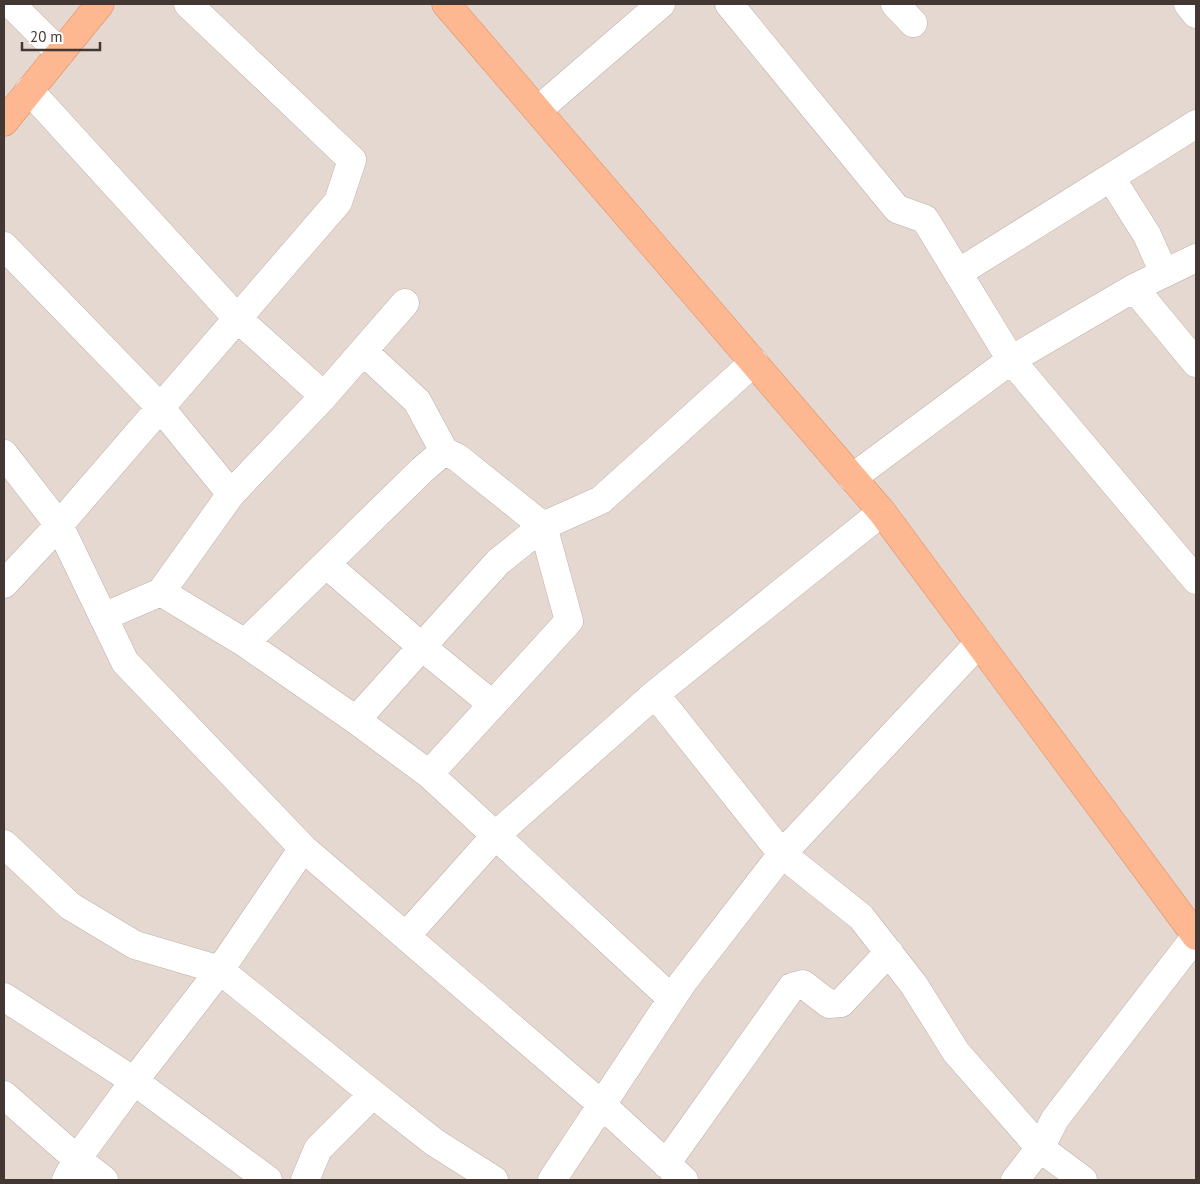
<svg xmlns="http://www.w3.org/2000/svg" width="1200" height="1184" viewBox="0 0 1200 1184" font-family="'PT Sans',sans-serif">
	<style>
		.residential { fill: #e5d8d1 }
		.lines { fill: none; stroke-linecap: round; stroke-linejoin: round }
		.minor-casing { stroke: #bfb0a9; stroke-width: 29 }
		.major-casing { stroke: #e18d61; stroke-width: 29 }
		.minor { stroke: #fff; stroke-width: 28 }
		.major { stroke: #fdb791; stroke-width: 28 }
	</style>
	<rect width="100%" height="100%" fill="#f1e8e3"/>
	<path class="residential" d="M4,4H1196V1180H4Z"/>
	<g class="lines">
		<g class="minor-casing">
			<path id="minor" d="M11,4L60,53
				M729,4L897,209L925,219L1011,360L1196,580
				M895,4L913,23
				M1188,4L1196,14
				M29,90L237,318L324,396
				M538,110L661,4
				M1111,178L1147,235L1164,273
				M4,246L160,407L231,494
				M958,273L1196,124
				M1134,288L1196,363
				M363,351L417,401L444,451L458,458L543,526L569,621L429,774
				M4,454L59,525L125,662L303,848L601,1104L684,1180
				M852,478L1011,360L1134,288L1196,258
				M326,564L422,647L492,704
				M4,584L59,525L338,202L352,160L188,4
				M161,592L245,643L356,720L429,774L672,999
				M103,617L161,592L231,494L324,396L405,303
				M245,643L422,470L444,451
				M655,694L782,854L861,917L914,985L956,1052L1040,1148L1083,1180
				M356,720L498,562L543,526L601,500L754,362
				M4,844L70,906L135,945L220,970L373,1094L434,1142L494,1180
				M406,936L496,835L655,694L882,512
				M4,997L134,1081L268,1180
				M4,1095L77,1159L104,1180
				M666,1164L792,987L803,984L829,1004L841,1003L889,952
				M66,1180L77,1159L134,1081L220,970L303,848
				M305,1180L318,1149L373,1094
				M552,1180L683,982L782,854L979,643
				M1015,1180L1040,1148L1055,1119L1196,936"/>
		</g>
		<g class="major-casing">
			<path id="major" d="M446,4L882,512L1196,936
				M4,122L100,4"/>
		</g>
		<use href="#minor" class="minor"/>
		<use href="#major" class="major"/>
	</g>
	<rect width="1200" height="1184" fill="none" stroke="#433734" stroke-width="10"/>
	<path d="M22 42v8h78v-8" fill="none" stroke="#433734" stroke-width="2.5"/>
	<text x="30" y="42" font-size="15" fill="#433734" stroke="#ffffff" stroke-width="4" paint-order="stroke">20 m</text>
</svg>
